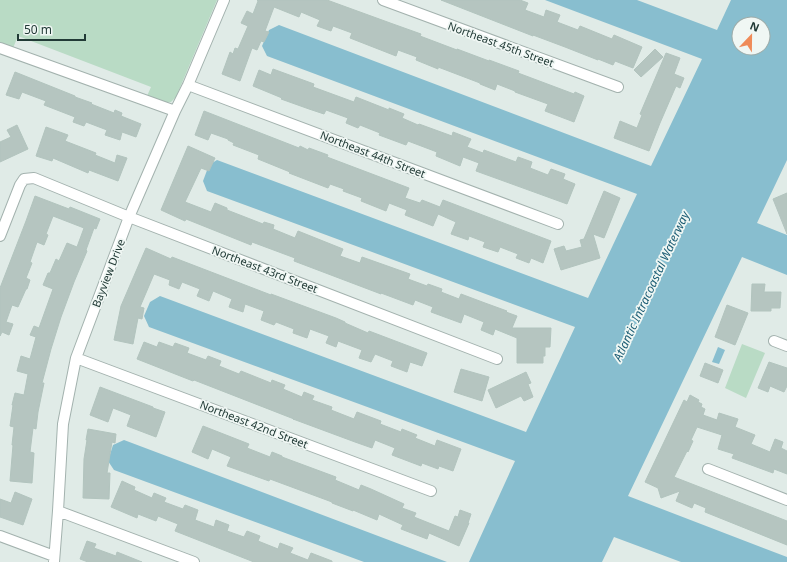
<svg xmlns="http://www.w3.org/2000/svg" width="787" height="562" viewBox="0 0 787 562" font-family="'Noto Sans',sans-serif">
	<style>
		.green { fill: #b9dbc5 }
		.water { fill: #88becf; fill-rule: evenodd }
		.building { fill: #b5c5c0; stroke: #b2c4be }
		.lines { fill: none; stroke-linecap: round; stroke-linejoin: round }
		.minor-casing { stroke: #a3b2ae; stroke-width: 12 }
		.minor { stroke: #fff; stroke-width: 10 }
		.labels { text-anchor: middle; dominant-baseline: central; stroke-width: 3.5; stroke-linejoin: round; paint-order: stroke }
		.street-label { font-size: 11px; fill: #213a36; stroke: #f0f7f4 }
		.water-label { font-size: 12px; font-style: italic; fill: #1d5e75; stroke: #f0f7f4 }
	</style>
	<rect width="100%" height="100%" fill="#e0ebe7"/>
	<path class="green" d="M0,0H217L176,97L171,102H164L147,96L151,87L18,36L13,48L0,43Z
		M742,344L765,353L746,398L725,388Z"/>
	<path class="water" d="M545,0H637L717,30L731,0H787V160L757,223L787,235V275L742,257L628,496L787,557V562H681L614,537L602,562H469L515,461L149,327L144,316L150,302L160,296L526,432L575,327L207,191L203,181L209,165L217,160L588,298L637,194L267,56L262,46L269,30L279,25L651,166L702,59ZM739,24H763V48H739Z
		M718,347L725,350L719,364L712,362Z
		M124,440L447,562H364L114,470L108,461L113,445Z"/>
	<path class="building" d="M257,0H327L393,24L421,34L420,36L457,50V49L489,61V60L519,71L518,73L574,94L575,92L584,96L574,122L545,111L548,104L515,92V91L497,84L495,90L480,84V83L438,67V69L416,60L417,57L398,50L396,56L350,38L352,33L333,26L331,31L317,26L320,20L301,12L299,17L274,7L265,31L269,32L264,42L261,41L257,50L252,48L240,81L222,74L230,52L233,54L235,48L238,49L248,26L241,23L247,11L253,14L258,1Z
		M441,0H520L528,3L525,10L544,17L546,10L560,15L557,22L578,30L580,26L612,39L614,35L642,47L633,68L615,61L613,65L598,59V60L565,47L533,35V36Z
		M655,49L663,57L641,77L634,70Z
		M666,53L680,58L674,74L684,78L680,88L676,86L660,123L649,151L614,138L620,121L637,128L642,115L640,114Z
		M273,69L314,84L313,87L354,102L356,97L389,110V108L404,114L402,118L418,125L419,124L452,136L453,132L471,139L467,147L483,153L484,150L516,162L518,157L532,162L530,168L548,175L551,169L565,174L563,179L575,184L567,204L476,171L479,163L463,157L460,166L436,156L437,152L408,141L406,145L379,135L380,133L360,125L358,128L346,123L348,118L326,110L324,114L309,109L281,99L282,98L253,86L259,70L271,75Z
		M15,72L75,96V97L92,103L91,104L114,113L115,110L122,113L121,116L141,124L136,137L122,132L120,140L105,135L107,130L86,122L84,126L73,122L75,117L44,105L46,101L22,92L19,99L6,95Z
		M204,111L299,148L300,146L308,150L309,148L328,155L327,157L409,188L405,198L420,203L422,200L440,207L443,200L551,241L543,263L531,258L529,263L516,258L518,254L500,247L498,252L483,247L485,242L469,236L468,240L451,234L456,222L438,214L433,226L405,215L407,210L389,203L386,211L361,201L362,198L343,191L344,189L330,184L328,188L289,173L290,172L258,159L259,155L233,145L234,143L228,140V139L211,133L208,140L195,135Z
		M17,125L28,149L0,162V142L11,137L7,130Z
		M46,127L68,135L65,141L96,153L95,155L115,163L117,155L127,158L118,181L89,170L88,173L53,158L52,161L36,156Z
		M188,146L215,158L209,171L201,168L185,202L211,212L215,203L227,208V210L263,224L264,222L274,225L273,229L295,238L298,231L343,249L340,256L360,263L362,257L410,274L408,279L427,286L428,284L442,289L441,292L459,299L461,294L485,303L507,311L506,312L517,316L512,328H551L550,347H545V356H543V363H517V338L495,329L493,335L481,330L484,322L464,314L461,323L431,312L433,307L415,300L413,305L381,293V294L294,261L295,258L252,242L251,245L186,219L185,221L161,210Z
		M604,191L620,198L604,238L593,234L600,258L561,270L554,249L564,246L566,251L582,247L580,240L584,239Z
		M787,193V234L773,199Z
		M35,196L69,209L70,207L100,219L96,229L94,228L86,250L87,251L74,282L61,317L51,349L42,383H44L38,412L36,429L33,428L30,452L34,453L32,483L10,481L13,445H12L14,427L10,426L13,405H12L15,393L24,395L28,374L17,371L21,356L30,359L36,337L30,335L34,326L39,328L53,289L43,285L48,273H50L56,259L59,261L67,243L77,247L84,228L53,216L46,234L48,235L44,245L37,242L30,262L32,263L26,278L30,280L27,289H26L18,307L12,305L6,322L13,324L9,335L2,332L0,336V288L26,221Z
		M146,248L171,259L172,257L232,280L271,295V294L336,318L345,322V323L368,333L369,331L427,353L422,366L410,362L407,372L391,366L393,361L375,354L371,362L359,358L362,350L338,341L336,347L326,343L329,336L310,329L307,338L293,333L294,329L276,322L274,325L261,320L264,311L245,304L243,312L229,307L232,299L213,291L209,301L197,296L200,289L182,282L179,289L169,285L170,280L154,274L140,307L144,308L142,319L138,318L133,344L114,340L121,306Z
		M752,284H765L764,292H781L780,308H771V311H751Z
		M727,305L748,313L735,345L715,337Z
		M144,342L157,347L159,342L173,347L175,343L189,348L187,353L206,360L208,356L221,361L219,366L239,374L241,371L271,383L272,380L285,385L283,389L302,397L304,392L314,396L312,400L332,407L331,410L354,419L357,412L381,421L380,424L401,432L402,429L417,435L415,438L435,446L437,440L461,449L453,471L439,466L438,469L422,463L421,466L392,455L395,448L375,440L372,448L355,442L293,419H294L194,380L193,381L137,359Z
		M769,362L787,368V386L784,392L770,386L768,392L758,388Z
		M705,363L723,370L718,383L700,376Z
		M461,369L489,377L482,401L454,392Z
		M526,372L531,383L528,384L533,397L524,401L521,396L496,408L488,390Z
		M100,387L153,407V408L165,412L156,437L127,426L131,415L113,408L108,422L90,415Z
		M690,395L699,400L698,402L702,404L701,407L705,409L703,415L717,420L719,413L738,419L735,427L755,435L751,444L770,452L775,439L783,442L781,448L787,451V474L774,469L773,473L732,458L734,454L718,449L722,435L697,427L691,440L693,441L688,452L687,451L674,477L787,521V545L705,512L706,508L694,503L692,508L676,501L680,491L661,498L658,488L645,482L684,400L687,402Z
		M203,426L249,444L247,448L270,457L272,452L282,456V457L336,477L335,480L359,490L361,485L371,489L404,504L402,508L416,513L414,517L449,531L455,516L458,517L460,510L471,514L468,523H469L459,546L429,533L427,539L401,529L403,525L379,514L377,520L353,510V511L332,503V502L270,479L269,481L227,466L231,457L212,449L208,459L192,452Z
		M88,429L116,434L115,443L112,442L107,473H110L109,499L83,498L84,459L87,440H86Z
		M122,481L135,487L134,490L152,498L154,493L166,498L164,502L183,509L185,505L198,510L195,520L214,527L216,520L229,525L227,531L244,537L247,531L260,536L258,541L278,549L280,543L293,548L290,553L308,560L311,553L332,561V562H254L175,531L178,524L158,516L156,521L138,514L137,518L111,507Z
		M15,492L32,499L23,525L0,517V499L11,503Z
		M87,541L96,544L94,548L116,556L117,552L142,562H88L80,559Z"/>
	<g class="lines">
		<g class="minor-casing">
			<path id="minor" d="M383,0L618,87
				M0,48L175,111
				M188,85L558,224
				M0,236L20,185L24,179L34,178L129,217L497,359
				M774,341L787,346
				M76,358L431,491
				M708,469L787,500
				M58,511L194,562
				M0,536L54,556
				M54,562L58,511L63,424L76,358L129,217L175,111L188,85L224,0"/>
		</g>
		<use href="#minor" class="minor"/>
	</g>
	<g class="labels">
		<g class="street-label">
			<text transform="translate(501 44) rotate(20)">Northeast 45th Street</text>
			<text transform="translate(373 154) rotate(21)">Northeast 44th Street</text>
			<text transform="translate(265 269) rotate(21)">Northeast 43rd Street</text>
			<text transform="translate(108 273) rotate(-69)">Bayview Drive</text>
			<text transform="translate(254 424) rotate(21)">Northeast 42nd Street</text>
		</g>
		<g class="water-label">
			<text transform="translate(651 286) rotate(-65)">Atlantic Intracoastal Waterway</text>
		</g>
	</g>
	<g transform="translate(751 36) rotate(22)"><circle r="19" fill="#f0f7f4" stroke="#9daba8"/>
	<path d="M0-3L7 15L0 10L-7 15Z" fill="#ef8b59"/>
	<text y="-6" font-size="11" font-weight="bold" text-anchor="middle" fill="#213a36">N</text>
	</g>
	<path d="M18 34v6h67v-6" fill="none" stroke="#213a36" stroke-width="2"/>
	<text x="24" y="34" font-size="12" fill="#213a36" stroke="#f0f7f4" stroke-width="3" paint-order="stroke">50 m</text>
</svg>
